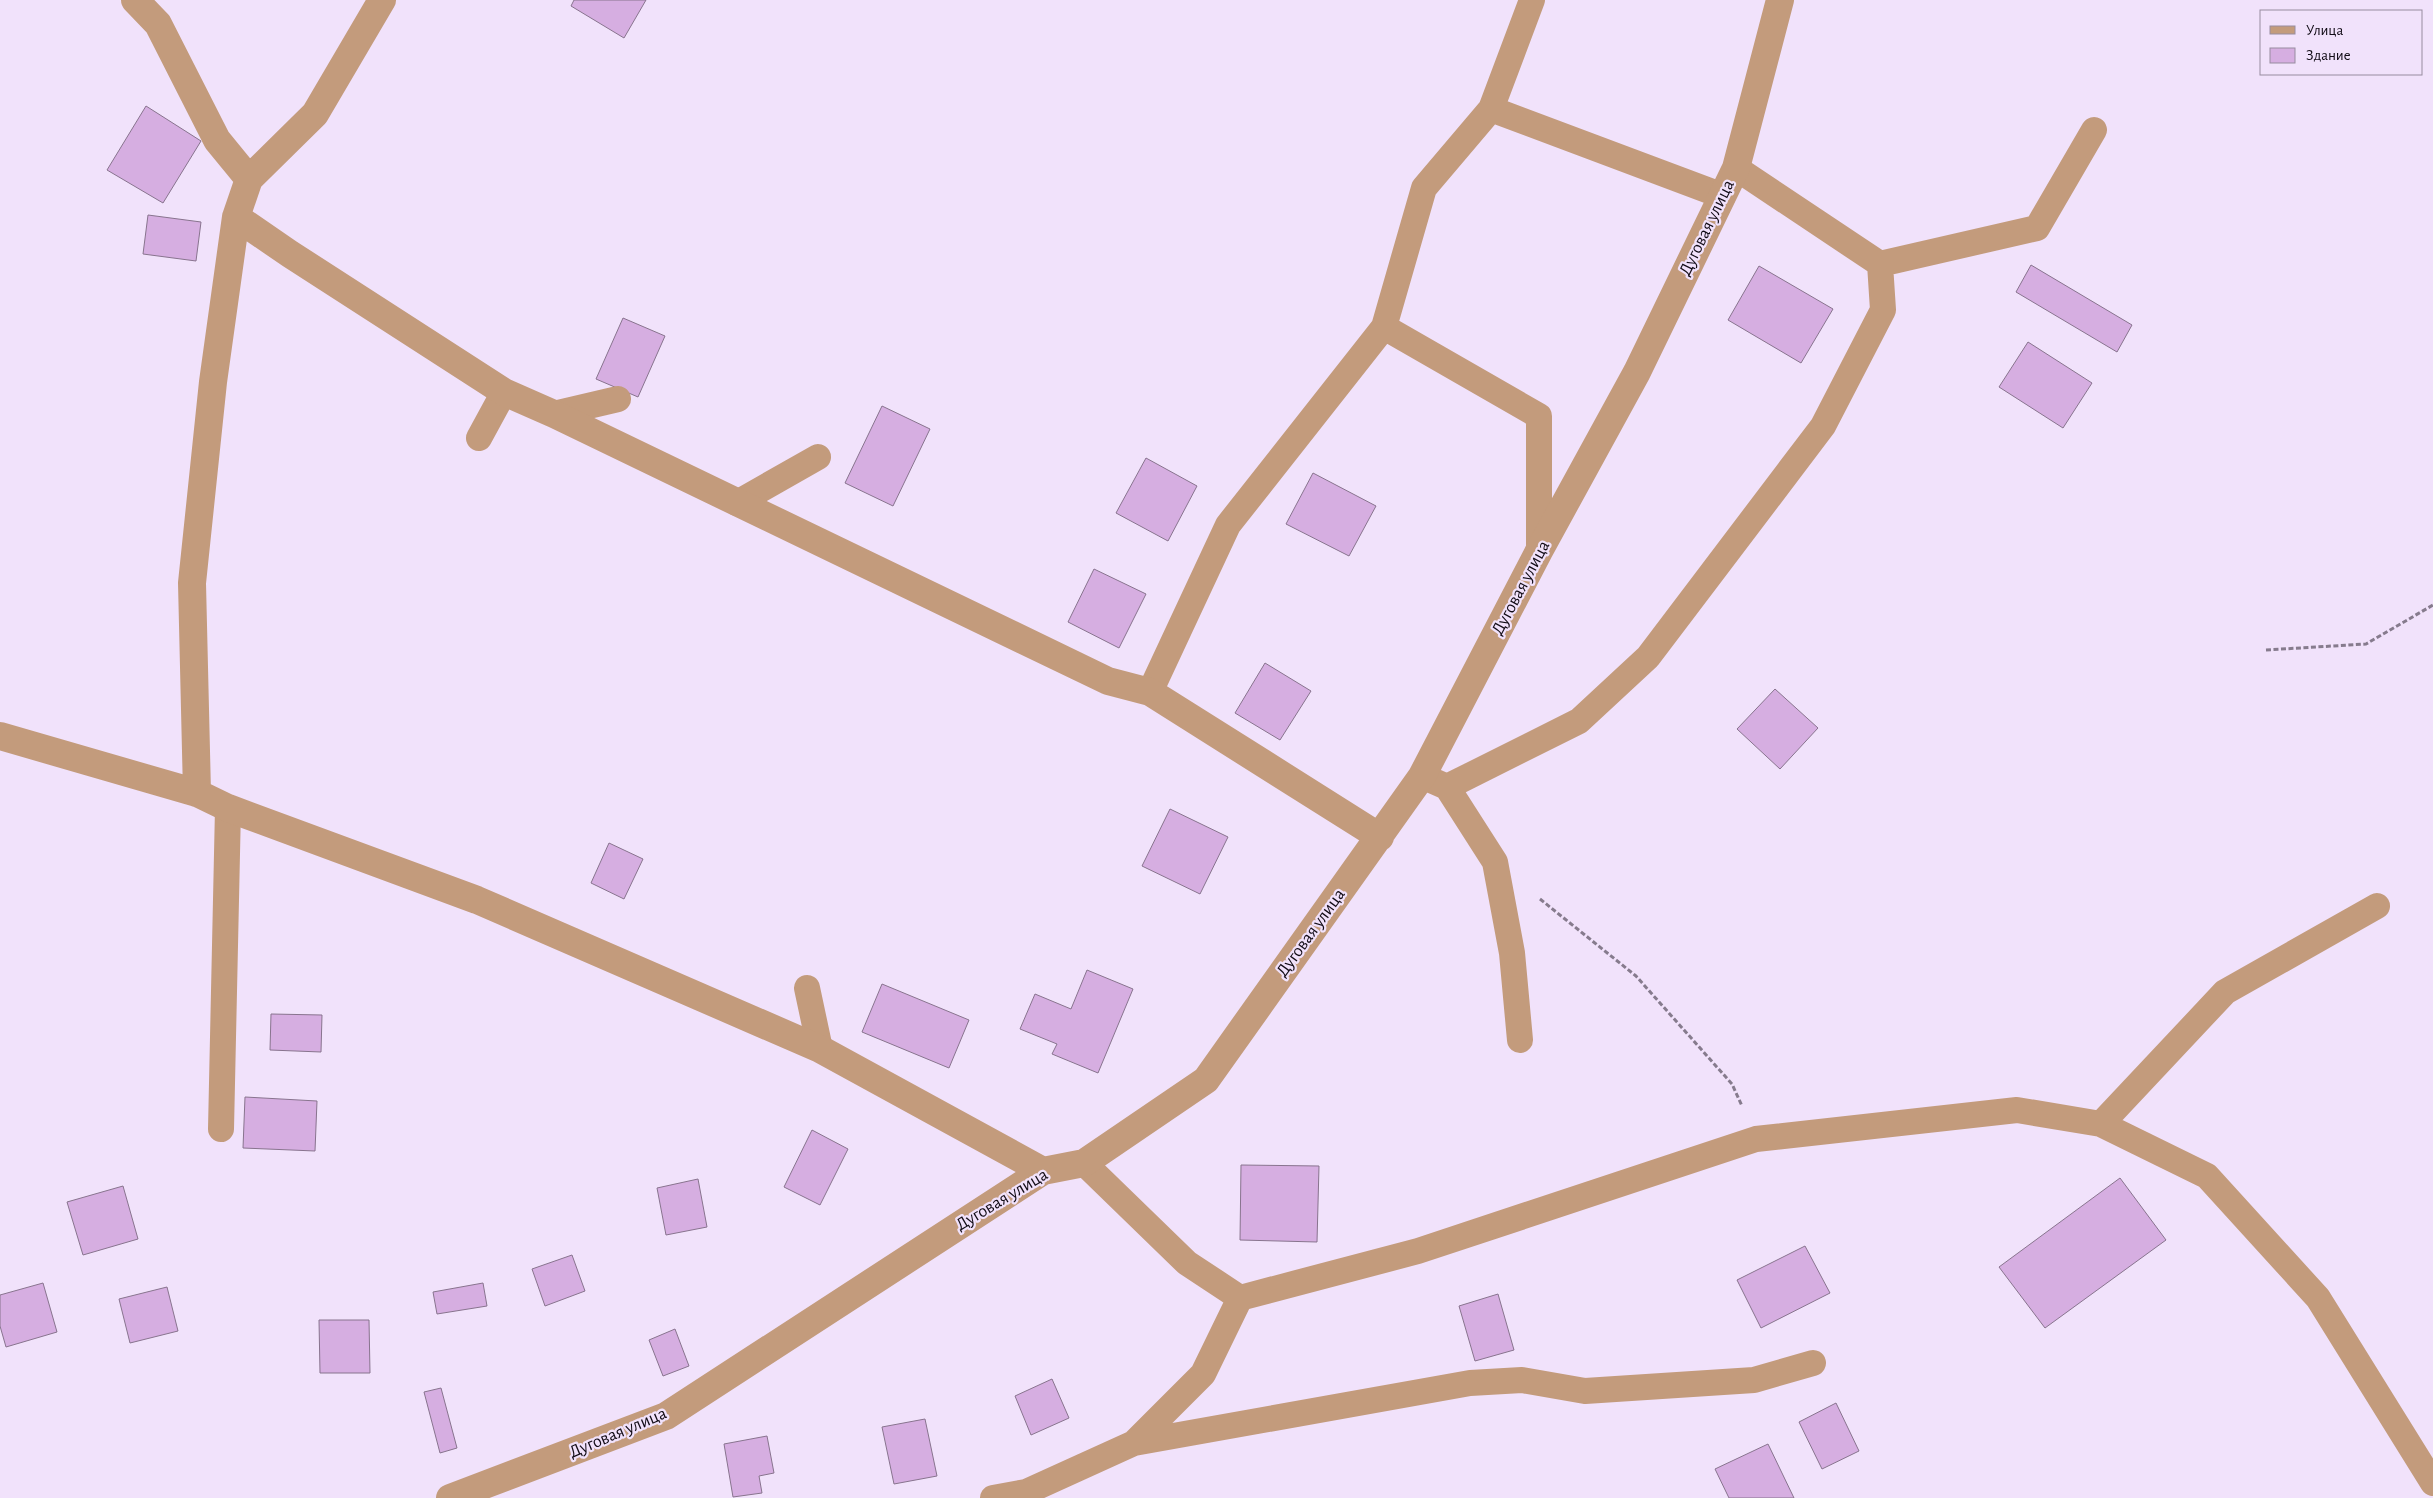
<svg xmlns="http://www.w3.org/2000/svg" width="2433" height="1498" viewBox="0 0 2433 1498" font-family="'Alegreya Sans',sans-serif">
	<style>
		.building { fill: #d6aee1; stroke: #88748e }
		.lines { fill: none; stroke-linecap: round; stroke-linejoin: round }
		.path { stroke: #867b8d; stroke-width: 3; stroke-dasharray: 5 2.5; stroke-linecap: butt }
		.lane { stroke: #c39b7c; stroke-width: 26 }
		.street { stroke: #c39b7c; stroke-width: 28 }
		.labels { text-anchor: middle; dominant-baseline: central; stroke-width: 4.5; stroke-linejoin: round; paint-order: stroke }
		.street-label { font-size: 18px; fill: #110b15; stroke: #f1e2fb }
	</style>
	<rect width="100%" height="100%" fill="#f1e2fb"/>
	<path class="building" d="M574,0H646L624,38L571,6Z
		M146,106L201,141L163,203L107,170Z
		M148,215L201,222L196,261L143,254Z
		M2031,265L2132,325L2117,352L2016,292Z
		M1759,266L1833,309L1801,363L1728,320Z
		M623,318L665,336L638,397L596,379Z
		M2028,342L2092,383L2063,428L1999,387Z
		M882,406L930,429L893,506L845,483Z
		M1146,458L1197,486L1168,541L1116,513Z
		M1313,473L1376,506L1349,556L1286,524Z
		M1094,569L1146,594L1119,648L1068,622Z
		M1265,663L1311,691L1280,740L1235,713Z
		M1775,689L1818,728L1780,769L1737,729Z
		M1170,809L1228,837L1200,894L1142,866Z
		M609,843L643,859L624,899L591,883Z
		M1087,970L1133,989L1098,1073L1052,1054L1057,1044L1020,1029L1035,994L1071,1009Z
		M882,984L969,1020L949,1068L862,1032Z
		M271,1014L322,1015L321,1052L270,1050Z
		M245,1097L317,1101L315,1151L243,1148Z
		M812,1130L848,1149L820,1205L784,1187Z
		M1241,1165L1319,1166L1317,1242L1240,1240Z
		M2120,1178L2166,1240L2045,1328L1999,1267Z
		M698,1179L707,1227L666,1235L657,1188Z
		M123,1186L138,1239L83,1255L67,1202Z
		M1805,1246L1830,1293L1761,1328L1737,1280Z
		M572,1255L585,1291L545,1306L532,1269Z
		M43,1283L57,1332L6,1347L0,1326V1295Z
		M483,1283L487,1306L437,1314L433,1292Z
		M167,1287L178,1331L130,1343L119,1299Z
		M1498,1294L1514,1350L1475,1361L1459,1306Z
		M319,1320H369L370,1373H320Z
		M675,1329L689,1366L663,1376L649,1340Z
		M1052,1379L1069,1418L1031,1435L1015,1396Z
		M441,1388L457,1448L440,1453L424,1392Z
		M1836,1403L1859,1451L1822,1469L1799,1422Z
		M925,1419L937,1476L894,1484L882,1427Z
		M767,1436L774,1473L759,1476L762,1493L733,1497L724,1444Z
		M1768,1444L1794,1498H1729L1715,1469Z"/>
	<g class="lines">
		<path class="path" d="M2266,650L2366,644L2433,605
			M1540,899L1636,976L1732,1084L1742,1106"/>
		<path class="lane" d="M1491,109L1532,0
			M1880,264L2037,228L2094,130
			M1384,327L1539,416V551
			M554,414L618,399
			M479,438L504,392
			M737,503L818,457
			M1150,692L1228,525L1384,327L1424,188L1491,109L1723,196
			M1422,776L1447,787L1579,721L1648,657L1823,426L1883,310L1880,264L1736,168
			M1447,787L1495,862L1512,953L1520,1040
			M807,988L820,1049
			M2101,1124L2225,992L2377,906
			M221,1129L228,808
			M1084,1163L1187,1263L1240,1298L1418,1251L1756,1139L2017,1110L2101,1124L2207,1176L2318,1298L2433,1483
			M1134,1443L1470,1383L1522,1380L1585,1391L1754,1380L1813,1363
			M993,1498L1026,1492L1134,1443L1203,1374L1240,1298"/>
		<path class="street" d="M135,0L158,24L217,140L249,179
			M236,217L290,254L504,392L554,414L1108,681L1150,692L1380,837
			M0,736L197,793L228,808L477,900L820,1049L1043,1171
			M197,793L192,583L213,382L236,217L249,179L315,114L382,0
			M450,1498L666,1416L1043,1171L1084,1163L1206,1080L1422,776L1539,551L1637,372L1736,168L1780,0"/>
	</g>
	<g class="labels">
		<g class="street-label">
			<text transform="translate(1707 228) rotate(-64)">Дуговая улица</text>
			<text transform="translate(1521 588) rotate(-62)">Дуговая улица</text>
			<text transform="translate(1311 933) rotate(-54)">Дуговая улица</text>
			<text transform="translate(1002 1200) rotate(-31)">Дуговая улица</text>
			<text transform="translate(618 1433) rotate(-23)">Дуговая улица</text>
		</g>
	</g>
	<rect x="2260" y="10" width="162" height="65" fill="#f1e2fb" stroke="#978c9f"/>
	<rect x="2270" y="26" width="25" height="8" fill="#c39b7c" stroke="#978c9f"/>
	<text x="2306" y="35" font-size="15" fill="#110b15">Улица</text>
	<rect x="2270" y="48" width="25" height="15" fill="#d6aee1" stroke="#978c9f"/>
	<text x="2306" y="60" font-size="15" fill="#110b15">Здание</text>
</svg>
